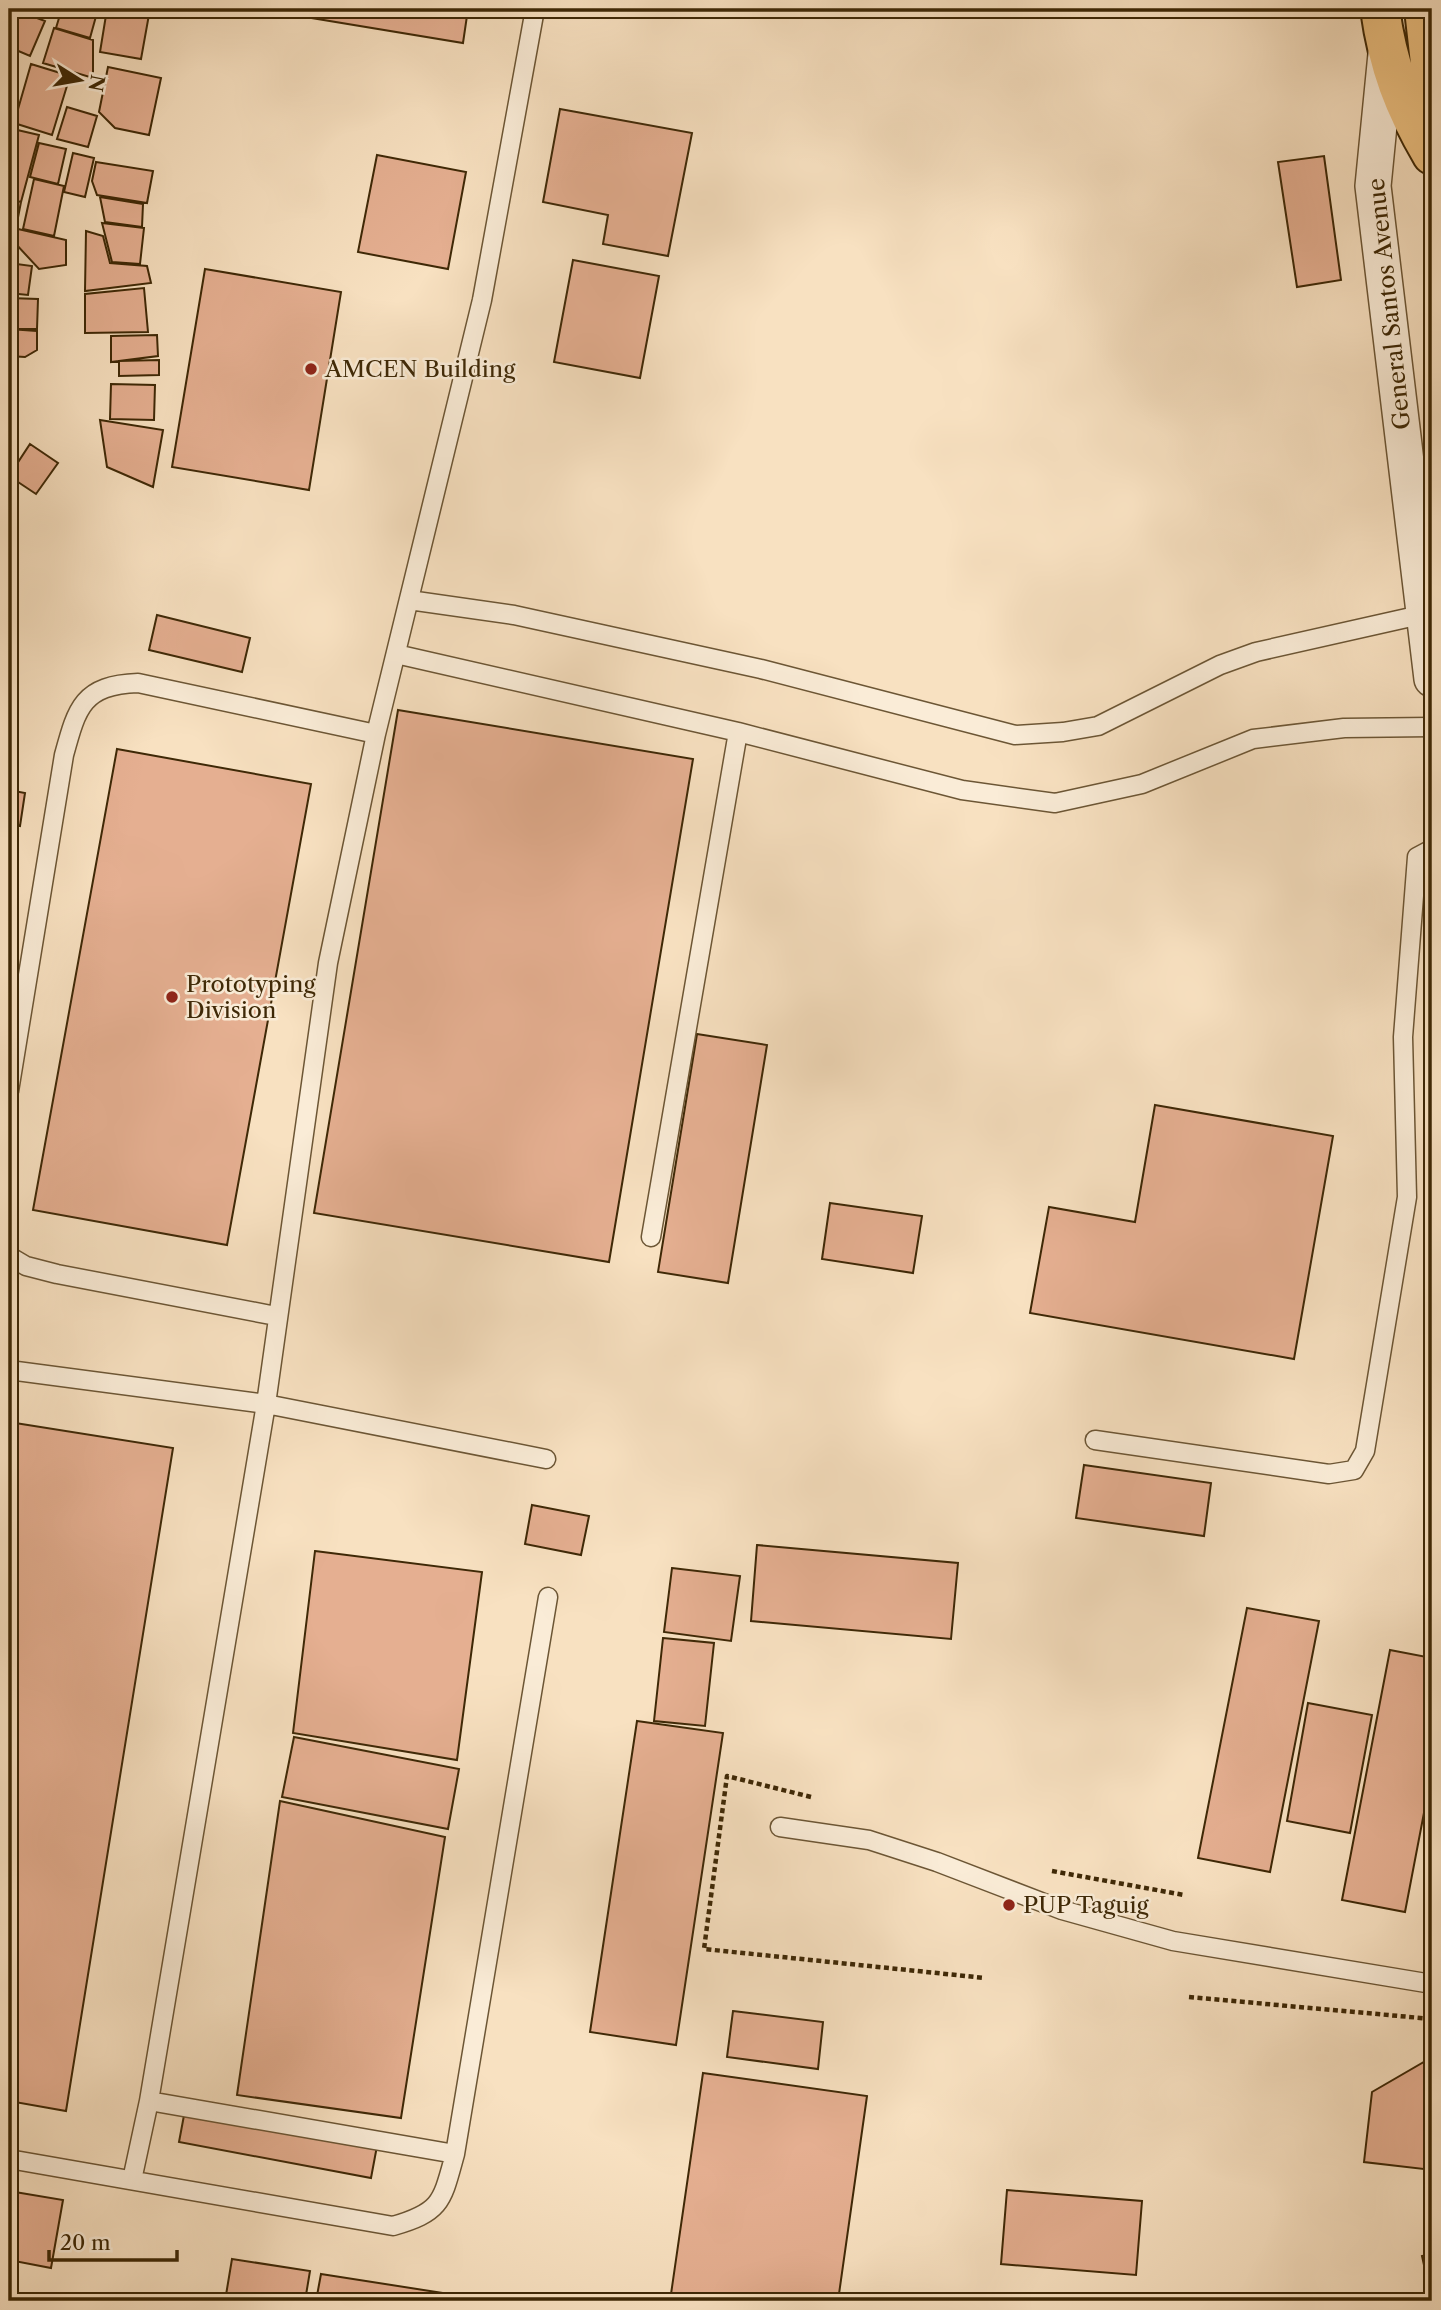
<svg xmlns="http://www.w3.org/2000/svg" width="1441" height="2310" viewBox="0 0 1441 2310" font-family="'Libre Caslon Text',serif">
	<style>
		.building { fill: #e5af91; stroke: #3e2806; stroke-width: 2 }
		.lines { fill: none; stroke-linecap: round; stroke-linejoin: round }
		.lane-casing { stroke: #6c5635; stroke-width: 21 }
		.street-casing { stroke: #6c5635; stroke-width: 38 }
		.primary-casing { stroke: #3e2806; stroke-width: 42 }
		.path { stroke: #3e2806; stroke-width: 4.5; stroke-dasharray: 5 3.5; stroke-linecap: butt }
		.lane { stroke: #faecd7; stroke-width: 18 }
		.street { stroke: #faecd7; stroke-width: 35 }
		.primary { stroke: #ecc080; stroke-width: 38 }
		.poi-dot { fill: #8f2418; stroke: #faecd7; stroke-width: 2.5 }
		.labels { text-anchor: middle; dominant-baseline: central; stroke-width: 5; stroke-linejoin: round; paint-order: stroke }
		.street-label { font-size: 23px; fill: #3e2806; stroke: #faecd7 }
		.poi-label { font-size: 23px; fill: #3e2806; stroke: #faecd7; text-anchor: start }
	</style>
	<rect width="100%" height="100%" fill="#f8e1c1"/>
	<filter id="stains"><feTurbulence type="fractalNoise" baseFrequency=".00286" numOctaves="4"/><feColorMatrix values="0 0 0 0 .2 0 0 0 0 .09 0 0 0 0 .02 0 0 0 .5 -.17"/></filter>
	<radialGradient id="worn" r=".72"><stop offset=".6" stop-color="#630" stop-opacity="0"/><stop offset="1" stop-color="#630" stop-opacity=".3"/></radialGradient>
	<path class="building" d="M13,9L45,21L30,56L9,47V20Z
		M37,9H98L90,38L56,28L59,18L36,12Z
		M107,9H150L141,59L100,52Z
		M257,9H468L463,43Z
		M54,28L93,40V78L43,63Z
		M31,64L70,76L52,135L14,123Z
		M108,67L161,78L149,135L115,128L99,112Z
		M67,107L97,116L88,147L57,139Z
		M560,109L692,133L668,256L603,244L608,215L543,202Z
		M13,129L39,135L21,202L9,199V140Z
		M39,143L66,149L58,184L30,177Z
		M73,153L94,158L85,197L64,192Z
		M377,155L466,172L448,269L358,252Z
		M1324,156L1341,280L1297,287L1278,162Z
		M96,162L153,171L147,203L97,195L92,181Z
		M34,179L64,186L54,236L23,229Z
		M100,197L143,204L142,227L105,222Z
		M9,199L21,202L14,238L9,237Z
		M102,223L144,228L140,264L112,262Z
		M18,229L66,240V265L39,269L14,242Z
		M86,231L103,236L110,263L147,266L151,283L85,291Z
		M573,260L659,276L640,378L554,362Z
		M9,263L32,266L28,295L9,293Z
		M205,269L341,292L309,490L172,467Z
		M144,288L148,332L85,333V294Z
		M9,298L38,299L37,329H9Z
		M9,329L37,331V350L25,357L9,356Z
		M157,335L158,356L111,362V336Z
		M159,360V375L119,376V361Z
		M111,384L155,385L154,420L110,419Z
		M100,420L163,430L153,487L107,467Z
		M30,444L58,463L36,494L9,476Z
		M157,615L250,638L242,672L149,650Z
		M398,710L693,759L609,1262L314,1213Z
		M117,749L311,784L227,1245L33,1210Z
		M9,790L25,793L20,826L9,824Z
		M9,830L17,831L14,858L9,857Z
		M697,1034L767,1045L728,1283L658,1272Z
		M1155,1105L1333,1136L1294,1359L1030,1313L1049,1207L1135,1222Z
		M830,1203L922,1216L913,1273L822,1259Z
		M9,1422L173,1448L66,2111L9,2101Z
		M1084,1465L1211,1483L1204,1536L1076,1518Z
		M532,1505L589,1516L581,1555L525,1544Z
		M757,1545L958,1563L951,1639L751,1621Z
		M315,1551L482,1572L457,1760L293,1733Z
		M672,1568L740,1576L731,1641L664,1632Z
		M1247,1608L1319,1621L1270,1872L1198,1858Z
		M663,1638L714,1643L705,1726L654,1721Z
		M1390,1650L1432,1658V1771L1405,1912L1342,1900Z
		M1308,1703L1372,1715L1350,1833L1287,1821Z
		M637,1721L723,1733L676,2045L590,2032Z
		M294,1737L459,1769L448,1829L282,1797Z
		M280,1801L445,1837L401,2118L237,2095Z
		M733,2011L823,2022L818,2069L727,2057Z
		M1429,2059L1432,2062V2170L1364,2162L1372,2092Z
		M703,2073L867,2096L838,2301H670Z
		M185,2110L377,2146L371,2178L179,2142Z
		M1007,2190L1142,2201L1136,2275L1001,2264Z
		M9,2191L63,2200L51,2268L9,2260Z
		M1432,2254V2301L1422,2256Z
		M232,2259L310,2271L305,2301H225Z
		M321,2274L494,2301H316Z"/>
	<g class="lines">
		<g class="lane-casing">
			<path id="lane" d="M409,600L514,615L761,669L1015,735L1063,732L1098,726L1220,665L1256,652L1429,613
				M396,654L738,732L962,790L1055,803L1142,784L1253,739L1344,728L1432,727
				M9,1091L64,755C77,707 83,685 138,683L376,734
				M651,1237L738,732
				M9,1256L26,1266L57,1274L276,1316
				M9,1370L266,1404L546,1459
				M1095,1440L1329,1474L1354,1470L1365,1451L1407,1197L1403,1037L1417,857L1432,849
				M780,1827L869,1840L937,1862L1062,1910L1173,1941L1432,1984
				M149,2101L455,2154
				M9,2159L393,2226C442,2212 442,2201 455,2154L548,1597
				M132,2180L149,2101L266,1404L328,963L376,734L482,300L535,9"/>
		</g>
		<g class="street-casing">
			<path id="street" d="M1386,54L1373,186L1432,679"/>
		</g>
		<g class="primary-casing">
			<path id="primary" d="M1380,9C1388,66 1403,106 1432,155
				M1424,9L1432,81"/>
		</g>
		<path class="path" d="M811,1797L727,1776L704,1949L985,1978
			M1052,1871L1184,1895
			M1189,1997L1432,2019"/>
		<use href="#lane" class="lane"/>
		<use href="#street" class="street"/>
		<use href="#primary" class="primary"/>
	</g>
	<g class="poi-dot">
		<circle cx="311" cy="369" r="7"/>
		<circle cx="172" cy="997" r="7"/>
		<circle cx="1009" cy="1905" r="7"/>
	</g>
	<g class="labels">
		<g class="street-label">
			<text transform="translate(1389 304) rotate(-96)">General Santos Avenue</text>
		</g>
		<g class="poi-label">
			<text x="325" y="369">AMCEN Building</text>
			<text x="186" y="984">Prototyping<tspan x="186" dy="26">Division</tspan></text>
			<text x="1023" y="1905">PUP Taguig</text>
		</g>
	</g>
	<rect width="1441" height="2310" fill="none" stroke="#f8e1c1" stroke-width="35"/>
	<rect x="10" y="10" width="1420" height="2289" fill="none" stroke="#3e2806" stroke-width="3.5"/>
	<rect x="18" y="18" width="1406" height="2275" fill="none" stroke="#3e2806" stroke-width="2"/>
	<g transform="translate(80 80) rotate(101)" stroke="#faecd7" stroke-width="5" paint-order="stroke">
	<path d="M0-5L12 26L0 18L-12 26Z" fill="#3e2806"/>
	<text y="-10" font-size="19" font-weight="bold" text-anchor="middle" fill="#3e2806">N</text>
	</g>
	<path d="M49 2250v10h128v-10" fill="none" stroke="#3e2806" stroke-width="3.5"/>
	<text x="60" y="2250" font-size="21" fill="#3e2806" stroke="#faecd7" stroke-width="5" paint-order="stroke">20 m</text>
	<rect width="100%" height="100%" filter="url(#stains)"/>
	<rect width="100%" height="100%" fill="url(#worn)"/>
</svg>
